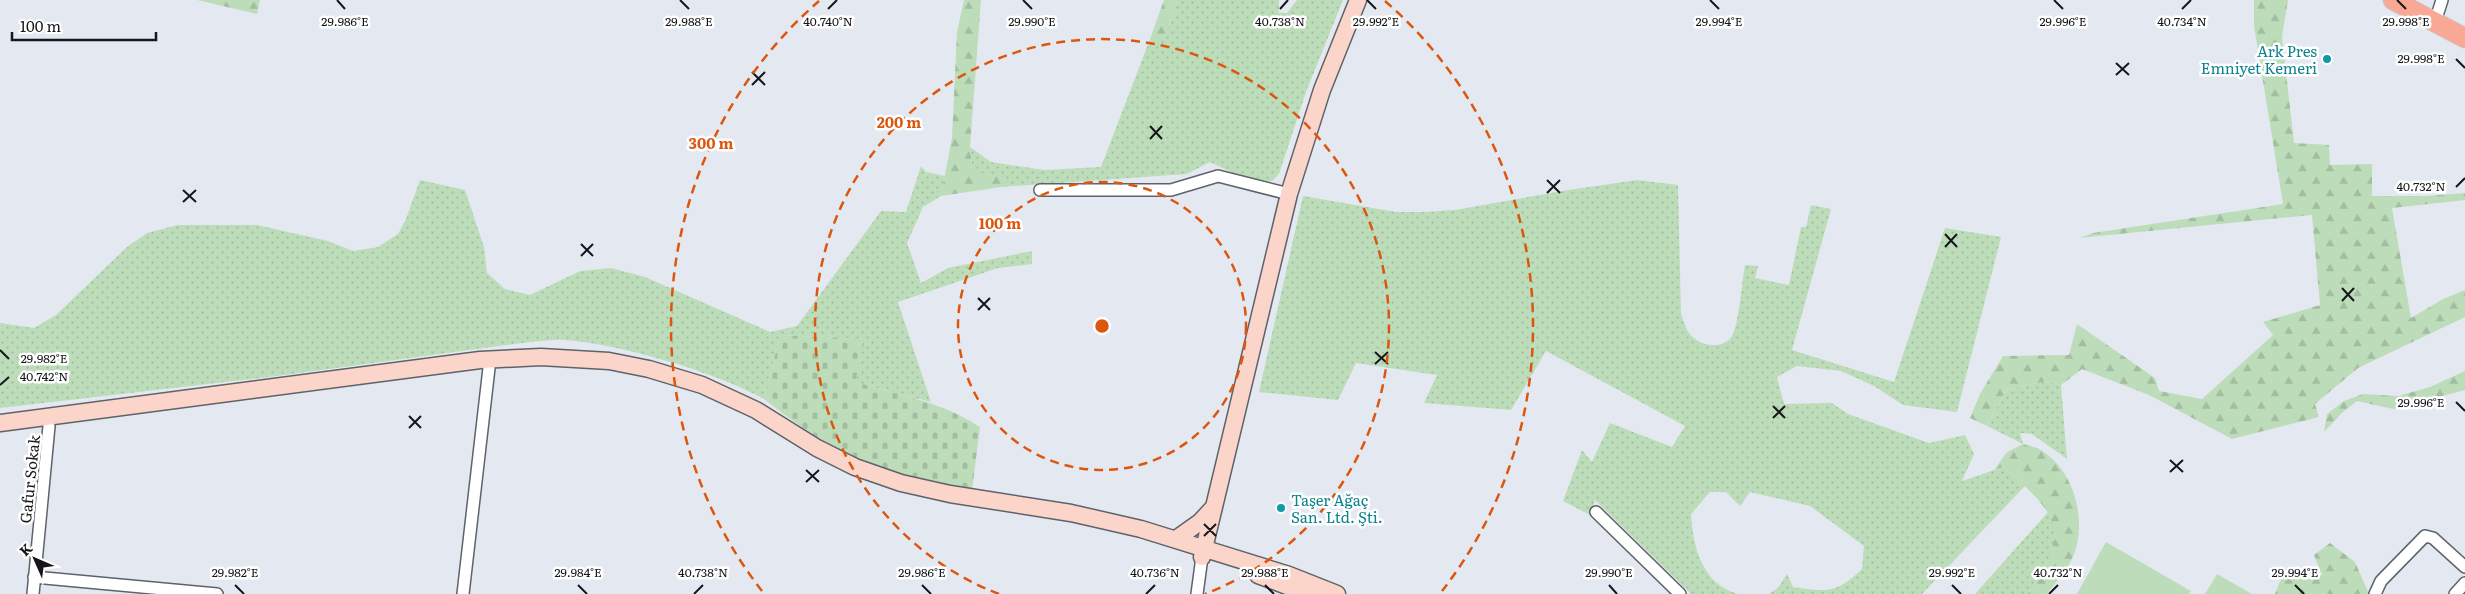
<svg xmlns="http://www.w3.org/2000/svg" width="2465" height="594" viewBox="0 0 2465 594" font-family="Literata,serif">
	<style>
		.grass { fill: url(#grass-dots) }
		.forest { fill: url(#forest-firs) }
		.cemetery { fill: url(#cemetery-stones) }
		.park { fill: #bdddba }
		.lines { fill: none; stroke-linecap: round; stroke-linejoin: round }
		.minor-casing { stroke: #5e6269; stroke-width: 14 }
		.secondary-casing { stroke: #5e6269; stroke-width: 19 }
		.primary-casing { stroke: #c7c7c8; stroke-width: 21 }
		.minor { stroke: #fff; stroke-width: 11 }
		.secondary { stroke: #fbd4ca; stroke-width: 16 }
		.primary { stroke: #f8a895; stroke-width: 19 }
		.ticks { fill: none; stroke: #151619; stroke-width: 2 }
		.ring { fill: none; stroke: #dd560d; stroke-width: 2.5; stroke-dasharray: 9 6 }
		.culture-dot { fill: #0f9aa8; stroke: #fff; stroke-width: 2 }
		.labels { text-anchor: middle; dominant-baseline: central; stroke-width: 5; stroke-linejoin: round; paint-order: stroke }
		.culture-label { font-size: 15px; fill: #0d838f; stroke: #fff; text-anchor: end }
		.street-label { font-size: 15px; fill: #151619; stroke: #fff }
		.ticks-label { font-size: 12px; text-anchor: middle; fill: #151619; stroke: #fff; stroke-width: 5; stroke-linejoin: round; paint-order: stroke }
		.centre { fill: #dd560d; stroke: #fff; stroke-width: 2.5 }
		.ring-label { font-size: 15px; text-anchor: middle; font-weight: bold; fill: #dd560d; stroke: #fff; stroke-width: 5; stroke-linejoin: round; paint-order: stroke }
	</style>
	<defs>
		<pattern id="grass-dots" width="8" height="8" patternUnits="userSpaceOnUse" patternTransform="scale(1.25)"><rect width="8" height="8" fill="#bdddba"/><path d="M2 2h.1M6 6h.1" fill="none" stroke="#a2bd9f" stroke-width="1.8" stroke-linecap="round"/></pattern>
		<pattern id="forest-firs" width="22" height="20" patternUnits="userSpaceOnUse" patternTransform="scale(1.25)"><rect width="22" height="20" fill="#bdddba"/><path d="M5 1l3.5 6h-7zM16 11l3.5 6h-7z" fill="#a2bd9f"/></pattern>
		<pattern id="cemetery-stones" width="16" height="16" patternUnits="userSpaceOnUse" patternTransform="scale(1.25)"><rect width="16" height="16" fill="#bdddba"/><path d="M2 7V4a2 2 0 0 1 4 0v3zM10 15v-3a2 2 0 0 1 4 0v3z" fill="#a2bd9f"/></pattern>
	</defs>
	<rect width="100%" height="100%" fill="#e4e9f1"/>
	<path class="grass" d="M1178,0H1279V13H1287L1297,0H1343L1306,92L1279,174L1272,181H1250L1210,162L1187,174L1001,187L1005,180C995,173 984,176 972,171L970,147L991,162L1044,170L1101,167L1150,39L1153,43L1163,40Z
		M921,166L926,172L945,176L941,196L923,207L907,243L921,283L948,268L1032,251V264L998,268L898,302L931,402L854,382L864,339L780,335L764,399C715,372 620,344 564,340C550,339 536,342 522,343L277,376L0,408V323L34,328L56,315L127,247L147,233L178,225H257L328,241L353,251L378,247L398,234L406,219L420,180L465,190L484,247L487,273L505,289L530,295L580,271L611,268L645,277L770,332L797,326L881,211L906,212Z
		M1637,180L1678,185L1681,313C1685,327 1688,337 1702,343C1712,347 1728,346 1733,334C1739,321 1742,281 1745,265L1758,266L1755,278L1789,285L1801,227H1806L1811,205L1831,209L1792,350L1894,382L1945,228L2001,237L1957,412L1903,405L1874,386L1841,371L1797,366L1777,377L1784,404L1832,403L1848,414L1929,443L1965,435L1974,454L1962,481L2003,467L2025,486L1922,594H1769L1778,588L1787,574L1793,587C1827,592 1836,594 1862,569L1864,546L1810,506L1750,492L1740,506L1726,492H1710L1691,514C1693,547 1702,584 1738,594H1691L1595,500L1590,515L1563,501L1582,450L1592,462L1610,423L1672,447L1685,426L1546,351L1511,410L1424,403L1437,375L1356,363L1338,400L1259,392L1303,196L1396,212H1425L1455,210L1562,191Z
		M2047,381L2061,385L2067,459L2032,434L2020,433L2023,444L1987,426L2006,390Z
		M2049,511C2051,518 2056,527 2056,534C2056,556 2040,577 2028,594H1975Z"/>
	<path class="forest" d="M197,0H260L257,14Z
		M964,0H981L970,147L972,170C984,176 995,173 1006,180L1001,187L941,196L952,138L957,32Z
		M1164,0H1178L1163,40L1159,44L1153,43L1150,39Z
		M2254,0H2288L2282,37L2294,143L2329,145L2330,165L2372,164V196H2426L2465,193V200L2392,208L2411,318L2443,299L2465,290V317L2358,368L2315,404L2319,417L2232,439L2149,395L2082,369L2061,385L2047,381L2006,390L1987,426L1970,418L1980,394L2003,356L2069,355L2077,324L2155,378L2159,391L2202,399L2273,335L2263,322L2320,305L2312,215L2079,238L2093,233L2283,204L2254,26Z
		M2465,371V390L2393,409L2357,401L2343,412L2324,432L2327,414L2344,401L2363,394L2398,396L2430,387Z
		M2023,444C2030,446 2039,448 2044,452C2076,474 2088,524 2072,559C2066,571 2055,583 2047,594H2028C2072,530 2058,514 2003,467L1994,470L2007,452Z
		M2330,543L2355,562L2369,594H2275L2285,569L2304,574L2322,575L2314,555Z"/>
	<path class="cemetery" d="M780,335L865,339L855,382C898,394 942,402 980,427L972,490C932,481 887,476 850,457C819,441 791,420 764,399Z"/>
	<path class="park" d="M2106,542L2191,591L2189,594H2077Z
		M2217,574L2252,594H2205Z"/>
	<g class="lines">
		<g class="minor-casing">
			<path id="minor" d="M2435,22L2442,0
				M1040,190H1171L1218,176L1289,194
				M1596,512L1680,594
				M34,577L217,594
				M33,594L49,426
				M463,594L489,368
				M1197,594L1202,557
				M2375,594L2381,581L2425,536L2433,538L2465,567
				M2455,594L2465,583"/>
		</g>
		<g class="secondary-casing">
			<path id="secondary" d="M0,423L480,360L541,357L609,361L649,369L702,385L756,410L817,448L855,467L901,483L950,494L1071,513L1141,529L1289,575L1337,594
				M1176,539L1200,522L1214,507
				M1202,557L1289,194L1322,90L1358,0
				M1258,575L1308,594"/>
		</g>
		<g class="primary-casing">
			<path id="primary" d="M2393,0L2465,38"/>
		</g>
		<use href="#minor" class="minor"/>
		<use href="#secondary" class="secondary"/>
		<use href="#primary" class="primary"/>
	</g>
	<path class="ticks" d="M337,0L345,9M680,0L689,9M1023,0L1032,9M1367,0L1376,9M1710,0L1719,9M2054,0L2063,9M2397,0L2406,9M828,9L837,0M1280,9L1288,0M2182,9L2191,0M2456,59L2465,68M2116,63L2129,75M752,72L765,85M2116,75L2129,63M752,85L765,72M1150,126L1162,139M1150,139L1162,126M1547,180L1560,193M2456,187L2465,178M183,190L196,202M1547,193L1560,180M183,202L196,190M1945,234L1957,247M581,244L593,256M1945,247L1957,234M581,256L593,244M2342,288L2354,301M978,298L990,310M2342,301L2354,288M978,310L990,298M0,350L9,359M1375,352L1388,364M1375,364L1388,352M0,385L9,377M2456,402L2465,411M1773,406L1785,418M409,416L421,428M1773,418L1785,406M409,428L421,416M2170,460L2183,472M806,470L819,482M2170,472L2183,460M806,482L819,470M1204,524L1216,536M1204,536L1216,524M235,585L244,594M578,585L587,594M922,585L931,594M1265,585L1274,594M1609,585L1617,594M1952,585L1961,594M2295,585L2304,594M694,594L703,585M1146,594L1155,585M2049,594L2058,585"/>
	<g class="ring">
		<circle cx="1102" cy="326" r="144"/>
		<path d="M999 594A287 287 0 1 1 1205 594"/>
		<path d="M762 591A431 431 0 0 1 819 1M1385 1A431 431 0 0 1 1442 591"/>
	</g>
	<g class="culture-dot">
		<circle cx="2327" cy="59" r="5"/>
		<circle cx="1281" cy="508" r="5"/>
	</g>
	<g class="labels">
		<g class="culture-label">
			<text x="2317" y="50">Ark Pres<tspan x="2317" dy="17">Emniyet Kemeri</tspan></text>
			<text x="1291" y="499" text-anchor="start">Taşer Ağaç<tspan x="1291" dy="17">San. Ltd. Şti.</tspan></text>
		</g>
		<g class="street-label">
			<text transform="translate(29 479) rotate(-84)">Gafur Sokak</text>
		</g>
	</g>
	<g class="ticks-label">
		<text x="2406" y="26">29.998°E</text>
		<text x="345" y="26">29.986°E</text>
		<text x="689" y="26">29.988°E</text>
		<text x="828" y="26">40.740°N</text>
		<text x="1032" y="26">29.990°E</text>
		<text x="1280" y="26">40.738°N</text>
		<text x="1376" y="26">29.992°E</text>
		<text x="1719" y="26">29.994°E</text>
		<text x="2063" y="26">29.996°E</text>
		<text x="2182" y="26">40.734°N</text>
		<text x="2421" y="63">29.998°E</text>
		<text x="2421" y="191">40.732°N</text>
		<text x="44" y="363">29.982°E</text>
		<text x="44" y="381">40.742°N</text>
		<text x="2421" y="407">29.996°E</text>
		<text x="235" y="577">29.982°E</text>
		<text x="578" y="577">29.984°E</text>
		<text x="703" y="577">40.738°N</text>
		<text x="922" y="577">29.986°E</text>
		<text x="1155" y="577">40.736°N</text>
		<text x="1265" y="577">29.988°E</text>
		<text x="1609" y="577">29.990°E</text>
		<text x="1952" y="577">29.992°E</text>
		<text x="2058" y="577">40.732°N</text>
		<text x="2295" y="577">29.994°E</text>
	</g>
	<circle cx="1102" cy="326" r="8" class="centre"/>
	<g class="ring-label">
		<text x="899" y="128">200 m</text>
		<text x="711" y="149">300 m</text>
		<text x="1000" y="229">100 m</text>
	</g>
	<g transform="translate(35 559) rotate(315)" stroke="#ffffff" stroke-width="4" paint-order="stroke">
	<path d="M0-4L9 19L0 12L-9 19Z" fill="#151619"/>
	<text y="-8" font-size="14" font-weight="bold" text-anchor="middle" fill="#151619">K</text>
	</g>
	<path d="M12 32v8h144v-8" fill="none" stroke="#151619" stroke-width="2.5"/>
	<text x="20" y="32" font-size="15" fill="#151619" stroke="#ffffff" stroke-width="4" paint-order="stroke">100 m</text>
</svg>
